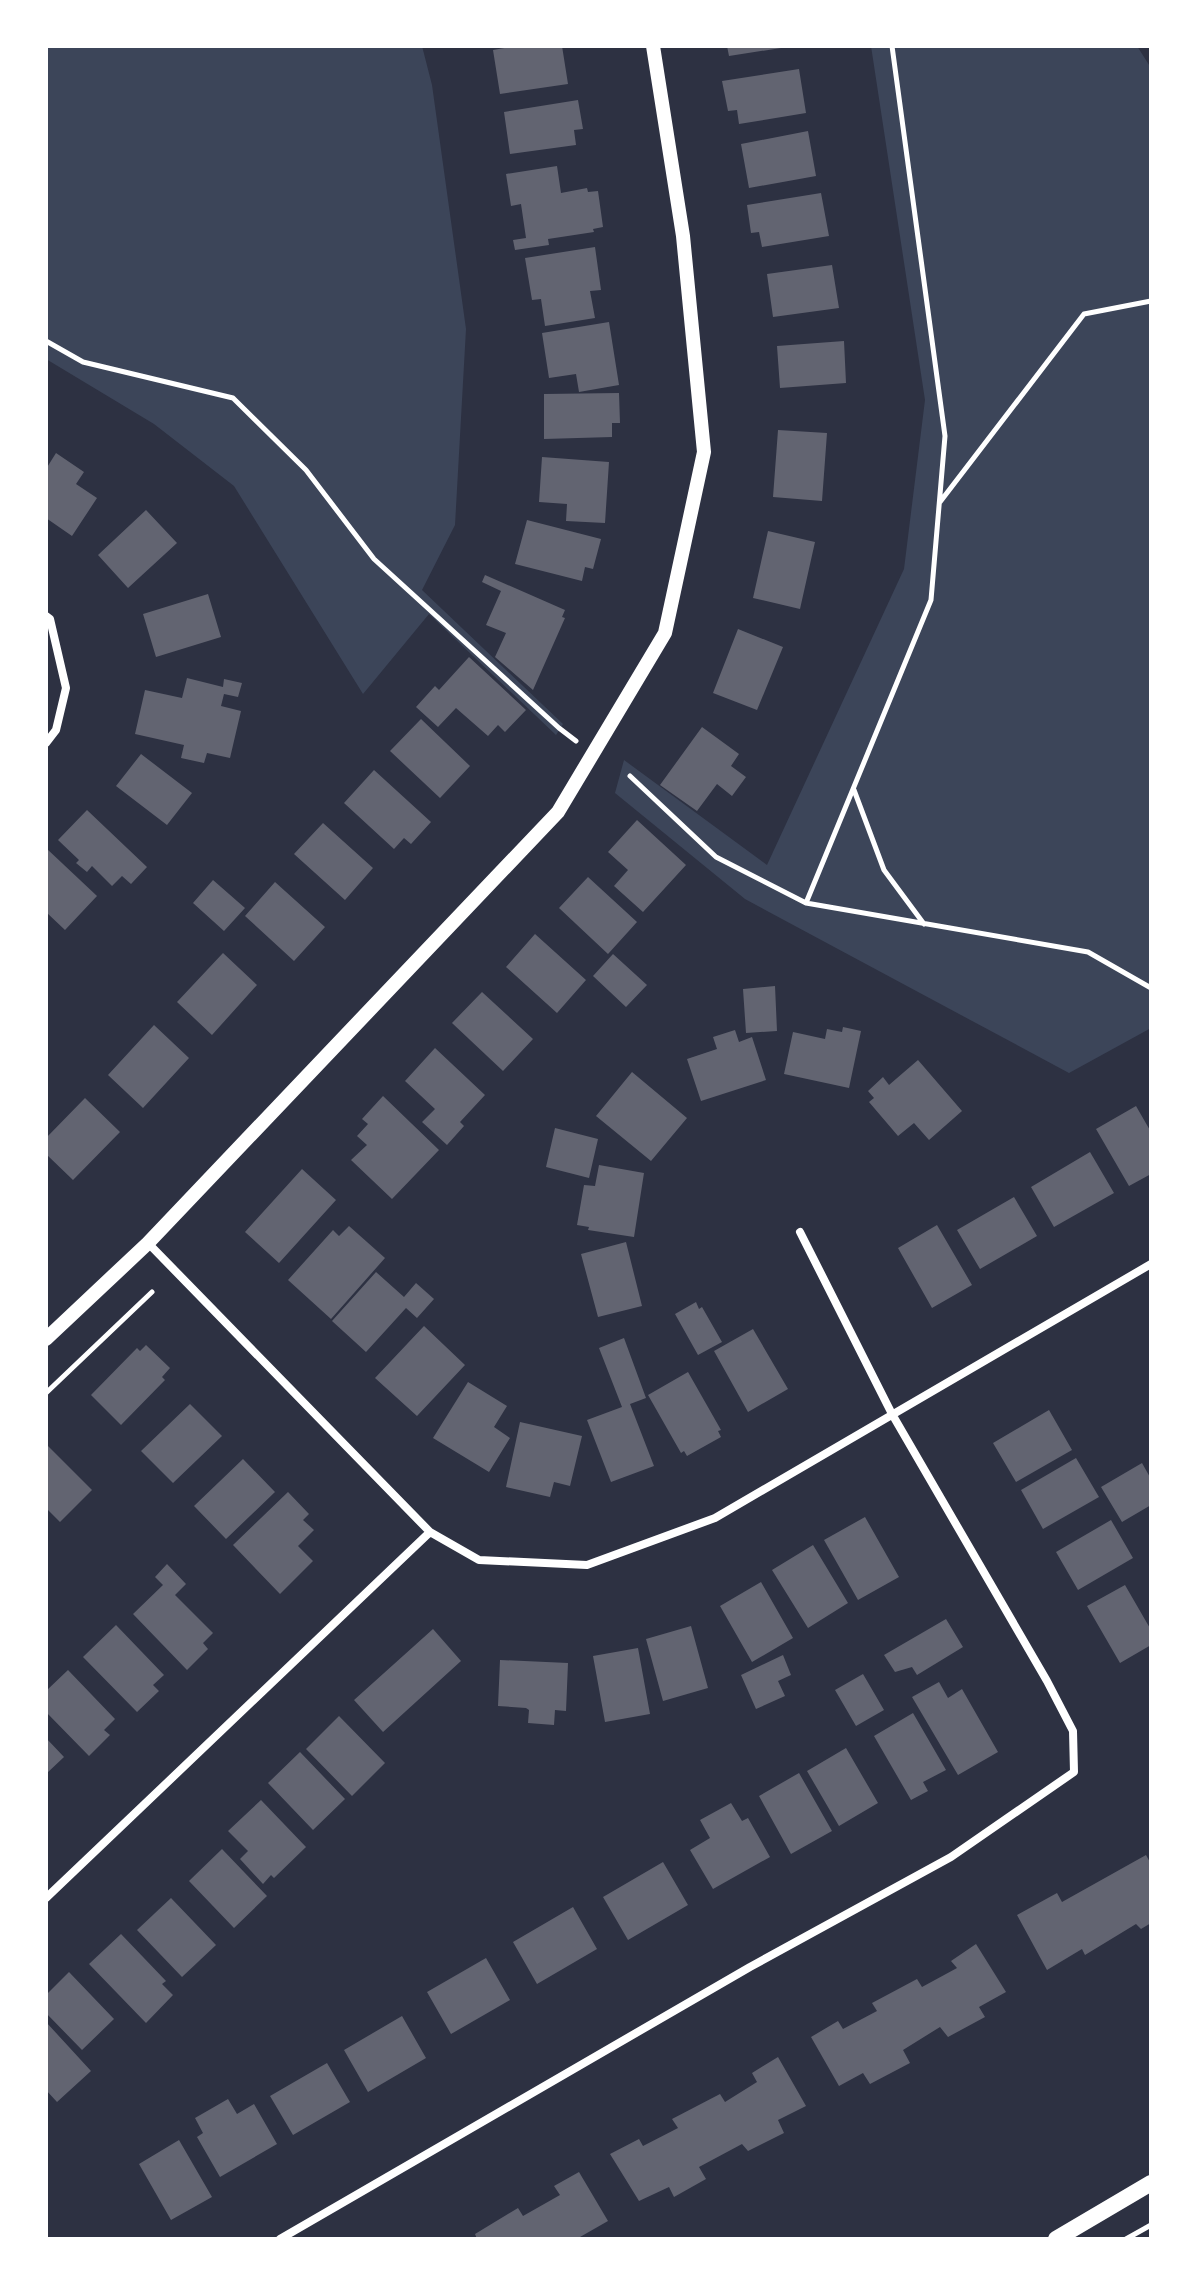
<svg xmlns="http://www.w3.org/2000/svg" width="1197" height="2285" viewBox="0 0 1197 2285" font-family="'Noto Sans',sans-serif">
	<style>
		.green { fill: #3c4559 }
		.building { fill: #626471 }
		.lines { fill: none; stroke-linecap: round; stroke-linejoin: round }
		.path { stroke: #fff; stroke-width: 5 }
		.minor { stroke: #fff; stroke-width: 8 }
		.tertiary { stroke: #fff; stroke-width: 14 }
		.secondary { stroke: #fff; stroke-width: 16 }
	</style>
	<rect width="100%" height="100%" fill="#2d3142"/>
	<path class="green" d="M46,46H422L432,85L466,329L455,525L422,590L563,724L556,735L429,614L363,694L234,486L154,424L46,359Z
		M871,46H1137L1151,68V1028L1069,1073L745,899L615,793L624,760L767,865L904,569L925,400Z"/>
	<path class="building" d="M516,46H562L568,84L500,94L493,50Z
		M727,46H781V48L729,56Z
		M799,69L806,113L739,124L737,110L728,111L722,81Z
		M578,100L583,129L574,130L576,145L510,154L504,112Z
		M808,131L816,176L749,188L741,144Z
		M557,166L561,193L587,188L588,192L598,191L603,227L593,229L594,232L548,239L549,245L515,250L513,240L526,238L521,204L511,206L506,174Z
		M821,193L829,236L762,247L759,232L751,233L747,205Z
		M595,247L601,290L590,291L595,318L545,326L541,299L532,300L525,258Z
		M832,265L839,308L773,317L767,274Z
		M609,322L619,385L579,392L576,374L549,378L542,333Z
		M844,341L846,383L780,388L777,346Z
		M619,393L620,423H612V437L544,439V394Z
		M778,430L827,433L822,501L773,497Z
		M56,453L84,472L76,484L97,498L72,536L46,518V469Z
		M542,457L609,462L605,523L566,521L567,504L539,502Z
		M146,510L177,543L128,588L98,555Z
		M527,520L601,539L593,569L585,567L582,581L515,564Z
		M768,531L815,542L800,609L753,598Z
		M485,575L565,610L562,617L565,618L533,690L495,657L506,633L486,625L501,591L482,582Z
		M208,594L221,637L156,657L143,614Z
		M738,629L783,647L757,710L713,693Z
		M469,657L526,710L505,732L498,725L488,736L456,708L438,727L416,707L435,686L439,690Z
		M187,678L223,687L224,679L242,683L238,697L224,694L221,706L241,711L230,758L207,753L204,763L181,758L184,745L135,734L145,690L182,698Z
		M421,719L470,766L440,798L390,751Z
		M702,727L739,754L731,766L746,777L732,796L717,784L697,811L660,785Z
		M141,754L192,793L167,825L116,786Z
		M374,770L431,822L411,844L404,838L394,849L344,803Z
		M87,810L147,867L131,884L122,876L112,886L92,866L87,872L76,863L79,860L58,840Z
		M637,820L686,865L643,912L614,886L628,870L608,852Z
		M323,823L373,868L345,900L294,854Z
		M46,848L97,896L65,930L46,912Z
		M588,877L637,922L608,954L559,908Z
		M213,880L245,908L224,931L193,903Z
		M275,882L325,927L294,961L245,916Z
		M535,934L586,980L557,1013L506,967Z
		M223,953L257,985L212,1035L177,1002Z
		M613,954L647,985L626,1007L593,976Z
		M775,986L777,1031L746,1033L743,989Z
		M482,992L533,1039L503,1071L452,1023Z
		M154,1025L189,1058L143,1108L108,1075Z
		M843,1027L861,1031L849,1088L784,1074L793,1032L825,1039L827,1029L842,1032Z
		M735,1030L739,1042L752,1037L766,1080L701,1101L687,1059L717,1049L713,1037Z
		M435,1048L485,1095L460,1122L464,1126L447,1145L422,1122L435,1109L405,1081Z
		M918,1060L962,1111L929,1140L914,1123L898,1136L869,1102L874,1098L868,1091L883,1077L889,1085Z
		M632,1072L687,1118L651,1161L596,1116Z
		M383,1096L439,1150L392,1199L351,1160L367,1145L357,1136L368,1124L362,1119Z
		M85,1098L120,1132L73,1180L46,1154V1138Z
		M1136,1106L1151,1132V1174L1129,1186L1096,1129Z
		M555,1128L598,1139L589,1178L546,1167Z
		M1090,1152L1114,1193L1054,1227L1031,1187Z
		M599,1165L644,1173L634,1237L588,1230L589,1227L577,1225L584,1185L595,1186Z
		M302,1169L336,1200L279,1263L245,1232Z
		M1014,1197L1037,1236L980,1269L957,1230Z
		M937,1225L972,1285L932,1308L898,1248Z
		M349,1226L385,1258L331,1319L288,1280L333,1230L339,1236Z
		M626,1242L642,1306L598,1317L581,1254Z
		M376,1272L404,1297L416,1283L434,1299L417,1318L406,1308L366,1352L332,1321Z
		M696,1302L699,1309L702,1307L722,1342L698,1355L675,1314Z
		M424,1326L465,1365L417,1416L375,1378Z
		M753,1329L788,1389L748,1412L714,1351Z
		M624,1338L646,1398L630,1404L654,1466L611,1482L587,1420L622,1407L599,1348Z
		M146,1345L170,1368L162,1377L165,1380L121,1425L91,1395L137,1348L140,1351Z
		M688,1372L721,1430L718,1431L721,1437L687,1456L684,1451L681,1453L648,1395Z
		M468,1382L507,1406L494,1427L510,1438L489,1472L433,1438Z
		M190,1404L222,1436L173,1483L141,1451Z
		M1049,1410L1072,1450L1016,1482L993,1443Z
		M520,1422L582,1436L570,1486L554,1482L550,1497L506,1487Z
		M46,1444L92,1490L60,1522L46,1508Z
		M1076,1458L1099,1497L1043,1529L1021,1490Z
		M243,1459L275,1492L226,1539L194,1506Z
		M1142,1463L1151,1479V1505L1122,1522L1101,1487Z
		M288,1492L309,1514L303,1520L314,1530L298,1546L313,1561L280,1594L233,1545Z
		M865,1517L899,1577L858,1600L824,1540Z
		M1111,1520L1133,1558L1078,1590L1056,1552Z
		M813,1545L848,1603L808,1628L772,1570Z
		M167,1564L186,1584L175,1595L213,1633L203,1643L208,1649L187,1670L133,1614L163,1585L155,1577Z
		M761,1582L793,1638L752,1662L720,1606Z
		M1125,1585L1151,1630V1645L1120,1663L1087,1606Z
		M946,1619L963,1647L917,1675L912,1667L895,1672L884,1655Z
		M116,1625L164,1675L153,1685L159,1691L137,1712L83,1657Z
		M691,1626L708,1688L663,1701L646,1639Z
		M433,1629L461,1661L383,1732L354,1700Z
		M638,1648L650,1714L605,1722L593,1656Z
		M783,1655L791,1675L778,1681L785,1696L756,1709L741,1675Z
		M500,1660L568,1663L566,1711L555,1710L554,1725L528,1723L529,1710L526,1708L498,1706Z
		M68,1670L115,1719L104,1730L110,1735L89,1756L46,1712V1691Z
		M863,1674L884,1710L856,1726L835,1690Z
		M939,1682L948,1698L962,1689L998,1752L958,1775L912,1697Z
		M913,1713L946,1770L923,1782L928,1791L911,1800L874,1736Z
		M339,1716L385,1763L352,1796L306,1749Z
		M46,1738L64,1757L46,1774Z
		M846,1748L878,1803L839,1826L807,1771Z
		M300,1752L345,1799L313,1830L268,1783Z
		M799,1773L832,1831L791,1854L759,1796Z
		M261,1800L306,1847L274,1878L271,1875L263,1884L240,1859L248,1851L228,1831Z
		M731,1803L742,1821L748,1818L770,1857L713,1889L690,1850L710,1838L700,1820Z
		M222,1849L267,1896L234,1928L189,1881Z
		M1146,1855L1151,1864V1923L1141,1929L1136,1924L1085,1955L1082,1949L1047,1970L1017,1915L1057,1893L1062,1902Z
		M663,1862L688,1905L628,1940L603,1897Z
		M171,1898L216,1945L182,1977L137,1930Z
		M573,1907L597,1949L537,1984L513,1942Z
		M121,1934L166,1981L162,1984L173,1995L146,2023L89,1964Z
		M976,1944L1006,1992L979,2007L985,2017L948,2037L940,2027L903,2050L910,2063L870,2084L863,2073L839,2086L811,2037L838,2021L843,2029L877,2011L872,2003L917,1979L922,1987L957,1968L951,1961Z
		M486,1958L510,2000L451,2034L427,1992Z
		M69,1972L114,2019L82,2050L46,2013V1995Z
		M402,2016L426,2058L368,2092L344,2050Z
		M46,2022L91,2071L57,2102L46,2090Z
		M778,2057L806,2106L778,2120L784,2133L748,2151L742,2144L699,2167L706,2179L674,2197L669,2187L639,2201L610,2154L639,2139L643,2146L678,2128L672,2119L720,2094L725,2102L757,2082L752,2073Z
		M327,2063L350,2102L293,2135L270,2096Z
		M228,2099L237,2114L254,2104L277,2144L220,2177L197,2137L203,2133L195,2118Z
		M179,2140L212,2197L171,2220L139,2164Z
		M579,2172L608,2221L580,2237L581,2239H477L475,2234L518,2208L523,2216L560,2195L554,2186Z"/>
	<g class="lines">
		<path class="path" d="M46,341L83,362L233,398L306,470L374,559L559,728L576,741
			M940,502L1084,314L1151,301
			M630,776L716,857L806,903L1088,952L1151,988
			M854,790L884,870L924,924
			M806,903L931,600L945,436L892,46
			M46,1393L152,1292
			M1126,2239L1151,2225"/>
		<path class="minor" d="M46,616L50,619L66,688L56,730L46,743
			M148,1243L430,1532L479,1560L587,1565L715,1518L1151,1264
			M46,1898L430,1532
			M280,2239L750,1967L951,1857L1074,1772L1073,1731L1047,1681L892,1414L800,1232"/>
		<path class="tertiary" d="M46,1339L148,1243L558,812L665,633L704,452L683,236L653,46"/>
		<path class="secondary" d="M1056,2239L1151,2183"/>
	</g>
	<rect width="1197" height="2285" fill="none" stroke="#ffffff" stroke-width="96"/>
</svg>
